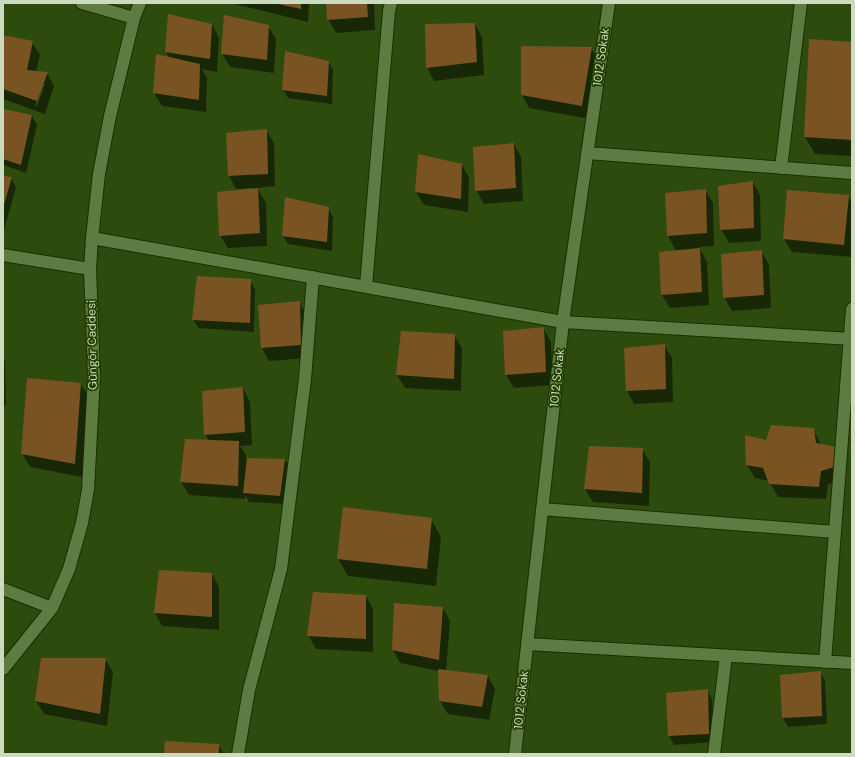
<svg xmlns="http://www.w3.org/2000/svg" width="855" height="757" viewBox="0 0 855 757" font-family="'DM Sans',sans-serif">
	<style>
		.shadow { fill: #0007; fill-rule: evenodd }
		.building { fill: #795422 }
		.lines { fill: none; stroke-linecap: round; stroke-linejoin: round }
		.minor-casing { stroke: #1a2f01; stroke-width: 14 }
		.minor { stroke: #5d7c41; stroke-width: 12 }
		.labels { text-anchor: middle; dominant-baseline: central; stroke-width: 3.5; stroke-linejoin: round; paint-order: stroke }
		.street-label { font-size: 12px; fill: #cadcbd; stroke: #244000 }
	</style>
	<rect width="100%" height="100%" fill="#2e4b0e"/>
	<path class="shadow" d="M230,3H309L308,22Z
		M327,3H374L375,30L336,33L328,19Z
		M212,24L219,38L217,72L202,69L207,78L206,112L162,106L154,93L170,59L166,52Z
		M475,24L482,37L484,75L434,81L427,67Z
		M268,26L276,39L274,73L230,67L222,53Z
		M3,36L32,42L40,55L36,72L47,73L54,86L45,114L3,99ZM42,84H45L37,106H35Z
		M852,43V156L815,154L805,137Z
		M591,48L599,61L590,119L529,108L522,95Z
		M328,61L333,70L332,104L288,98L283,89Z
		M3,110L32,116L37,125L26,173L3,165Z
		M266,130L274,143L275,186L257,188L266,203L267,246L228,248L220,235L253,190V188L236,189L229,176L227,134Z
		M514,144L521,157L523,201L484,204L476,190Z
		M419,155L462,165L469,178L468,212L424,205L416,192Z
		M3,177L11,178L16,187L3,234Z
		M753,182L760,195L761,241L729,243L721,229Z
		M705,190L713,203L714,246L699,247L707,262L709,305L670,308L662,295L676,251L668,236Z
		M848,196L852,203V257L792,252L784,239Z
		M328,208L333,217L332,251L288,244L283,236Z
		M762,252L769,265L771,308L732,311L724,297Z
		M250,280L255,289L254,332L198,328L193,319Z
		M299,302L307,315L308,358L269,361L262,348L260,306Z
		M544,329L551,342L553,385L514,388L506,375Z
		M454,335L462,348L461,391L405,388L397,375Z
		M664,345L672,358L673,402L634,404L627,391L625,349Z
		M3,359L5,362L6,405L3,406Z
		M81,384L88,397L82,477L30,467L22,453Z
		M243,388L250,402L252,445L240,446L246,455V459L285,460L290,468L285,504L249,502L245,495V499L189,495L181,482L209,441L205,434Z
		M813,429L821,445L845,479L828,484L826,499L778,497L769,481L755,478L747,465L766,441Z
		M642,449L650,462L649,506L593,502L585,489Z
		M431,519L441,537L436,586L348,576L338,559Z
		M160,571L212,574L219,587V630L162,626L155,613Z
		M366,596L373,609V652L316,649L308,635Z
		M443,608L450,621L446,671L488,676L495,689L489,720L448,714L440,701L439,671L400,663L393,650Z
		M105,659L113,672L107,726L44,714L36,701Z
		M820,672L825,681L827,724L788,727L783,718L781,676Z
		M707,690L712,699L714,742L674,745L669,736L667,694Z
		M218,745L224,754H165Z"/>
	<path class="building" d="M278,3H301V9L278,4Z
		M326,3H367L368,17L327,20Z
		M168,14L212,24L210,59L165,52Z
		M224,15L269,25L267,60L221,54Z
		M475,23L477,62L426,68L425,24Z
		M3,35L33,41L27,70L48,72L37,101L3,89Z
		M809,39L852,42V140L804,137Z
		M521,46L592,47L582,106L521,95Z
		M285,51L329,61L327,96L282,90Z
		M156,54L200,64L199,100L153,93Z
		M3,109L32,115L21,165L3,159Z
		M267,129L268,174L228,176L226,133Z
		M514,143L516,188L475,191L473,147Z
		M418,154L462,164L461,199L415,192Z
		M3,176L12,177L3,208Z
		M753,181L754,228L720,230L718,186Z
		M258,188L260,233L219,236L217,192Z
		M706,189L707,233L667,236L665,193Z
		M787,190L849,195L844,245L783,239Z
		M285,197L329,207L327,242L282,236Z
		M700,248L702,292L661,295L659,252Z
		M762,250L764,295L723,298L721,254Z
		M197,276L251,279L250,323L192,320Z
		M300,301L301,345L261,348L258,305Z
		M544,327L546,372L505,375L503,331Z
		M401,331L455,334L454,379L396,375Z
		M665,344L666,389L626,391L624,348Z
		M27,378L81,383L75,464L21,454Z
		M243,387L245,432L204,435L202,391Z
		M771,425L814,428L816,443L836,447L838,466L821,471L819,487L769,484L763,468L746,465L745,435L766,440Z
		M185,439L239,441L238,486L180,482Z
		M589,446L643,448L642,493L584,489Z
		M247,458L285,459L280,496L243,493Z
		M343,507L432,518L427,569L337,559Z
		M159,570L212,573V617L154,613Z
		M313,592L366,595V639L307,636Z
		M394,603L443,607L439,660L392,650Z
		M41,658H106L100,714L35,701Z
		M438,669L488,675L482,707L439,701Z
		M821,671L822,716L782,718L780,675Z
		M708,689L709,734L668,736L666,693Z
		M165,741L219,744V754H164Z"/>
	<g class="lines">
		<g class="minor-casing">
			<path id="minor" d="M82,3L134,18
				M587,153L852,173
				M781,168L801,3
				M92,238L563,322L852,339
				M3,255L90,269
				M366,286L389,11L391,3
				M542,509L835,532
				M3,589L52,608
				M527,644L852,663
				M825,662L852,309
				M3,669L52,608L69,569L82,523L88,490L94,376L90,269L92,238L99,174L110,116L134,18L140,3
				M238,754L249,690L281,569L305,379L313,277
				M515,754L563,322L609,3
				M714,754L726,656"/>
		</g>
		<use href="#minor" class="minor"/>
	</g>
	<g class="labels">
		<g class="street-label">
			<text transform="translate(601 57) rotate(-82)">1012 Sokak</text>
			<text transform="translate(92 345) rotate(-91)">Güngör Caddesi</text>
			<text transform="translate(557 378) rotate(-84)">1012 Sokak</text>
			<text transform="translate(521 700) rotate(-84)">1012 Sokak</text>
		</g>
	</g>
	<rect width="855" height="757" fill="none" stroke="#cadcbd" stroke-width="8"/>
</svg>
